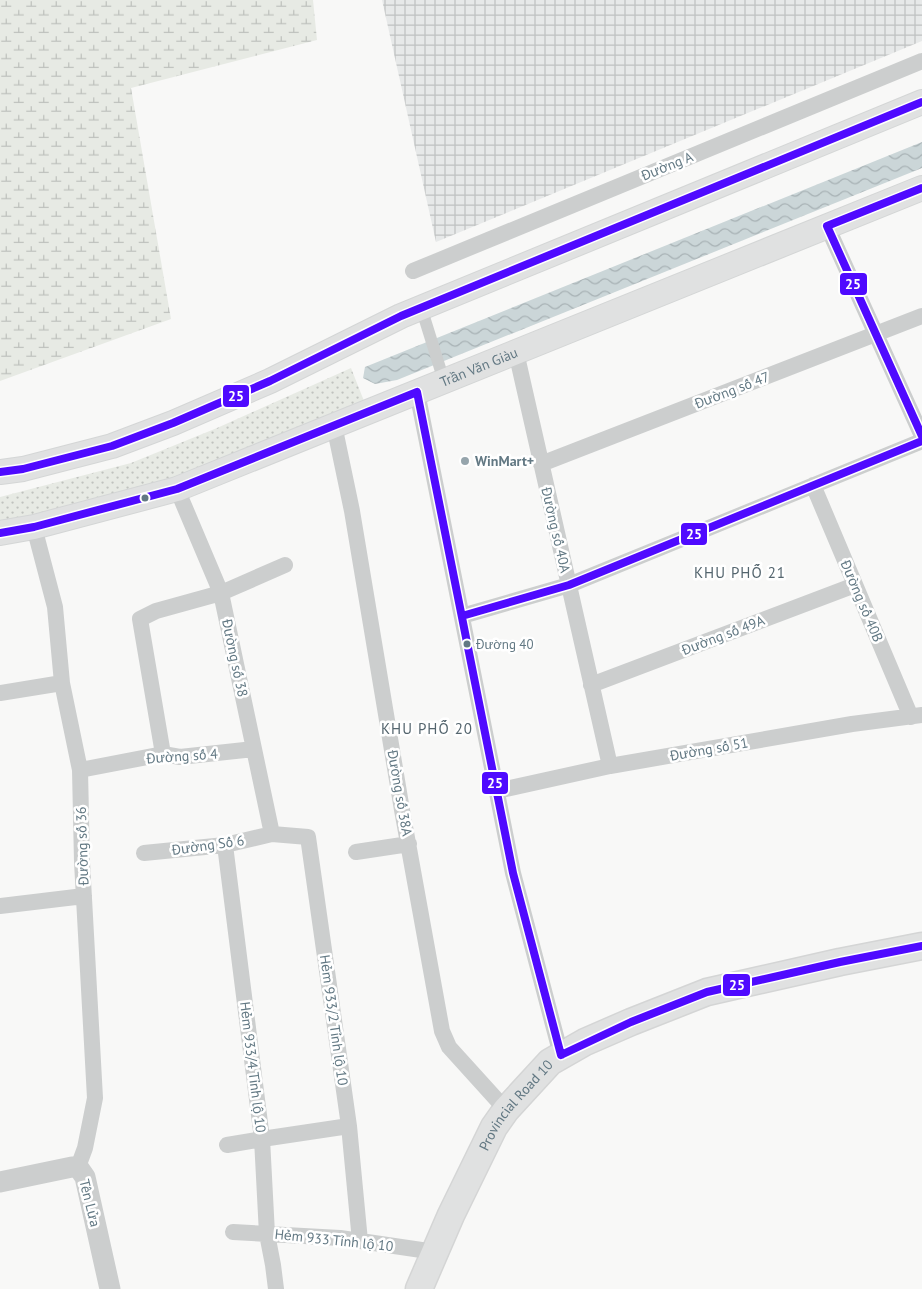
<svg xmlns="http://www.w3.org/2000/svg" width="922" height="1289" viewBox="0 0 922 1289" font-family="'PT Sans',sans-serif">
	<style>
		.industrial { fill: url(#industrial-grid) }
		.grass { fill: url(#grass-dots) }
		.wetland { fill: url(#wetland-marsh) }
		.water { fill: url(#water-waves) }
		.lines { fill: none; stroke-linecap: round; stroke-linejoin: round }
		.secondary-casing { stroke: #d4d6d6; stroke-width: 26 }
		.primary-casing { stroke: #d4d5d5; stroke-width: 29 }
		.pedestrian { stroke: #cccece; stroke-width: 12 }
		.minor { stroke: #cccece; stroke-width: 16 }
		.tertiary { stroke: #cccece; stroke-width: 21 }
		.secondary { stroke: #e0e1e1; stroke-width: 24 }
		.primary { stroke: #e0e1e1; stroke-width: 26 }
		.bus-1-casing { stroke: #fff; stroke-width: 11 }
		.bus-1 { stroke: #4f0aff; stroke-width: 8 }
		.poi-dot { fill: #96a5ac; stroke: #fff; stroke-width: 2 }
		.bus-dot { fill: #627883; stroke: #fff; stroke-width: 2 }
		.labels { text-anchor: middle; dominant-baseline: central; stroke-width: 5; stroke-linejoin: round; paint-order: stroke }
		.bus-label { font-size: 13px; fill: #627883; stroke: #fff; text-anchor: start }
		.street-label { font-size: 14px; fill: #627883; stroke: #fff }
		.poi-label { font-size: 14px; font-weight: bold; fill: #627883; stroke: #fff; text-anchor: start }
		.neighbourhood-label { font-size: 15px; letter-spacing: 1px; fill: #54656e; stroke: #fff }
		.line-badge { stroke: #fff; stroke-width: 2 }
		.badge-label { font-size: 14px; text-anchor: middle; font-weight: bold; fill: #fff }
	</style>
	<defs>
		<pattern id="industrial-grid" width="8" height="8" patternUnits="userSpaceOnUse" patternTransform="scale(1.25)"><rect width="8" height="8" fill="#e7e9e9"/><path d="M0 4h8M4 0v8" fill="none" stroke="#bfc2c2"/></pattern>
		<pattern id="grass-dots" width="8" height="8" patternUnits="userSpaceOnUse" patternTransform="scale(1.25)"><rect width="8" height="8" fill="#e7eae4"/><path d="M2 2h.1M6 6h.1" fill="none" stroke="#bfc2be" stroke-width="1.8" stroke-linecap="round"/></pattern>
		<pattern id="wetland-marsh" width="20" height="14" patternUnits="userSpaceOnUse" patternTransform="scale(1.25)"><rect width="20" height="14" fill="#e7eae4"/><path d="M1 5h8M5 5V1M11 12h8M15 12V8" fill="none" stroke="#bfc2be"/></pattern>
		<pattern id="water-waves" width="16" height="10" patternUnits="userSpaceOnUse" patternTransform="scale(1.25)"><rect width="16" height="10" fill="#cbd6d8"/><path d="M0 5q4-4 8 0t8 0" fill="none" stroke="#a8b2b5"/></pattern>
	</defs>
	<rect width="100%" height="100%" fill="#f8f8f7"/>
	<path class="industrial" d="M382,0H922V41L436,242Z"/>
	<path class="grass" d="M351,368L364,401L222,461L123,495L0,525V497L131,463L217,428Z"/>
	<path class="wetland" d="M0,0H313L317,40L131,88L171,319L0,381Z"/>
	<path class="water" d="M922,142V168L397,380L375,384L363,378L365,367Z"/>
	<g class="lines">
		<g class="secondary-casing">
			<g id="secondary">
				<path d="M0,472L23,469L112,446L173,423L270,381L401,316L922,102"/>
				<path id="s1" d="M0,533L34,527L177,489L922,188"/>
			</g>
		</g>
		<g class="primary-casing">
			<g id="primary">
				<path id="s2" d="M419,1289L451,1215L494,1127L506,1110L550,1062L585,1042L631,1022L707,992L840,962L922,946"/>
			</g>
		</g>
		<path class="pedestrian" d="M421,307L444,381"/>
		<path class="minor" d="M827,226L922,436
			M413,271L922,61
			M516,352L610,766
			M417,392L513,873L561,1055
			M334,425L352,511L402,810L442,1031L449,1047L506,1110
			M541,464L922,316
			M813,485L911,717
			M177,489L221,593L272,834
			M34,527L55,607L62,683L80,770L82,862L95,1098L85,1148L78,1167
			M462,616L569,585L922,441
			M591,685L855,585
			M0,693L62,683
			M163,754L140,619L156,611L221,593L285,565
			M80,770L163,754L180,757L254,749
			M497,791L610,766L852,724L922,715
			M225,845L262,1139L267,1234L273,1265L276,1289
			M356,852L409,844
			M144,853L225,845L272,834L308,837L349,1126L360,1241
			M0,906L84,896
			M227,1145L262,1139L349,1126
			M233,1232L340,1238L435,1252"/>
		<path class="tertiary" d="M0,1182L72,1167H78L85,1177L110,1289"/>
		<use href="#secondary" class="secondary"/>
		<use href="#primary" class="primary"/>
		<g class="bus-1-casing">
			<path id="bus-1" d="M922,188L827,226L922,436
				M0,472L23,469L112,446L173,423L270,381L401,316L922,102
				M0,533L34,527L177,489L417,392L513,873L561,1055
				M462,616L569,585L922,441
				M561,1055L631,1022L707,992L840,962L922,946"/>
		</g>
		<use href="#bus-1" class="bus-1"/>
	</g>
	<circle class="poi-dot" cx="465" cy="461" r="5"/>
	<g class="bus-dot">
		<circle cx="145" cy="498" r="4.5"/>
		<circle cx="467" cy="644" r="4.5"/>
	</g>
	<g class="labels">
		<g class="bus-label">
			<text x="476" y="644">Đường 40</text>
		</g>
		<g class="street-label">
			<text transform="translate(667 166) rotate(-22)">Đường A</text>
			<text stroke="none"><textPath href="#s1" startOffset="508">Trần Văn Giàu</textPath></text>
			<text transform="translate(732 390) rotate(-21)">Đường số 47</text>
			<text transform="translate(556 530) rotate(77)">Đường số 40A</text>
			<text transform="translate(862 601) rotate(67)">Đường số 40B</text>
			<text transform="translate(723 635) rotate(-21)">Đường số 49A</text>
			<text transform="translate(235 658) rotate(78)">Đường số 38</text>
			<text transform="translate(709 749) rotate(-10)">Đường số 51</text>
			<text transform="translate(182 756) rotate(-4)">Đường số 4</text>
			<text transform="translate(400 793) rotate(80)">Đường số 38A</text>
			<text transform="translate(208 845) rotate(-8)">Đường Số 6</text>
			<text transform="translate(82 846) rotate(-92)">Đường số 36</text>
			<text transform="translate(334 1020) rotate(82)">Hẻm 933/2 Tỉnh lộ 10</text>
			<text transform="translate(253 1067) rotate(83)">Hẻm 933/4 Tỉnh lộ 10</text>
			<text stroke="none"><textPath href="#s2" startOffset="209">Provincial Road 10</textPath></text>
			<text transform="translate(90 1203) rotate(76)">Tên Lửa</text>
			<text transform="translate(334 1240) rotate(6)">Hẻm 933 Tỉnh lộ 10</text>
		</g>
		<g class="poi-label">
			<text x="475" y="461">WinMart+</text>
		</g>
		<g class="neighbourhood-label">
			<text x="740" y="572">KHU PHỐ 21</text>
			<text x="427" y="728">KHU PHỐ 20</text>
		</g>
	</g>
	<g class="line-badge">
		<rect x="839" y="272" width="29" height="24" rx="5" fill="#4f0aff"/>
		<rect x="222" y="384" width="28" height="24" rx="5" fill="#4f0aff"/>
		<rect x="680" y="522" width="28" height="24" rx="5" fill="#4f0aff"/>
		<rect x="481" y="771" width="28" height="24" rx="5" fill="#4f0aff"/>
		<rect x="722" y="973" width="29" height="24" rx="5" fill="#4f0aff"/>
	</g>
	<g class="badge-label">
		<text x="853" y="289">25</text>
		<text x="236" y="401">25</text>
		<text x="694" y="539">25</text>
		<text x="495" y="788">25</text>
		<text x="737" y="990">25</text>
	</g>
</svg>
